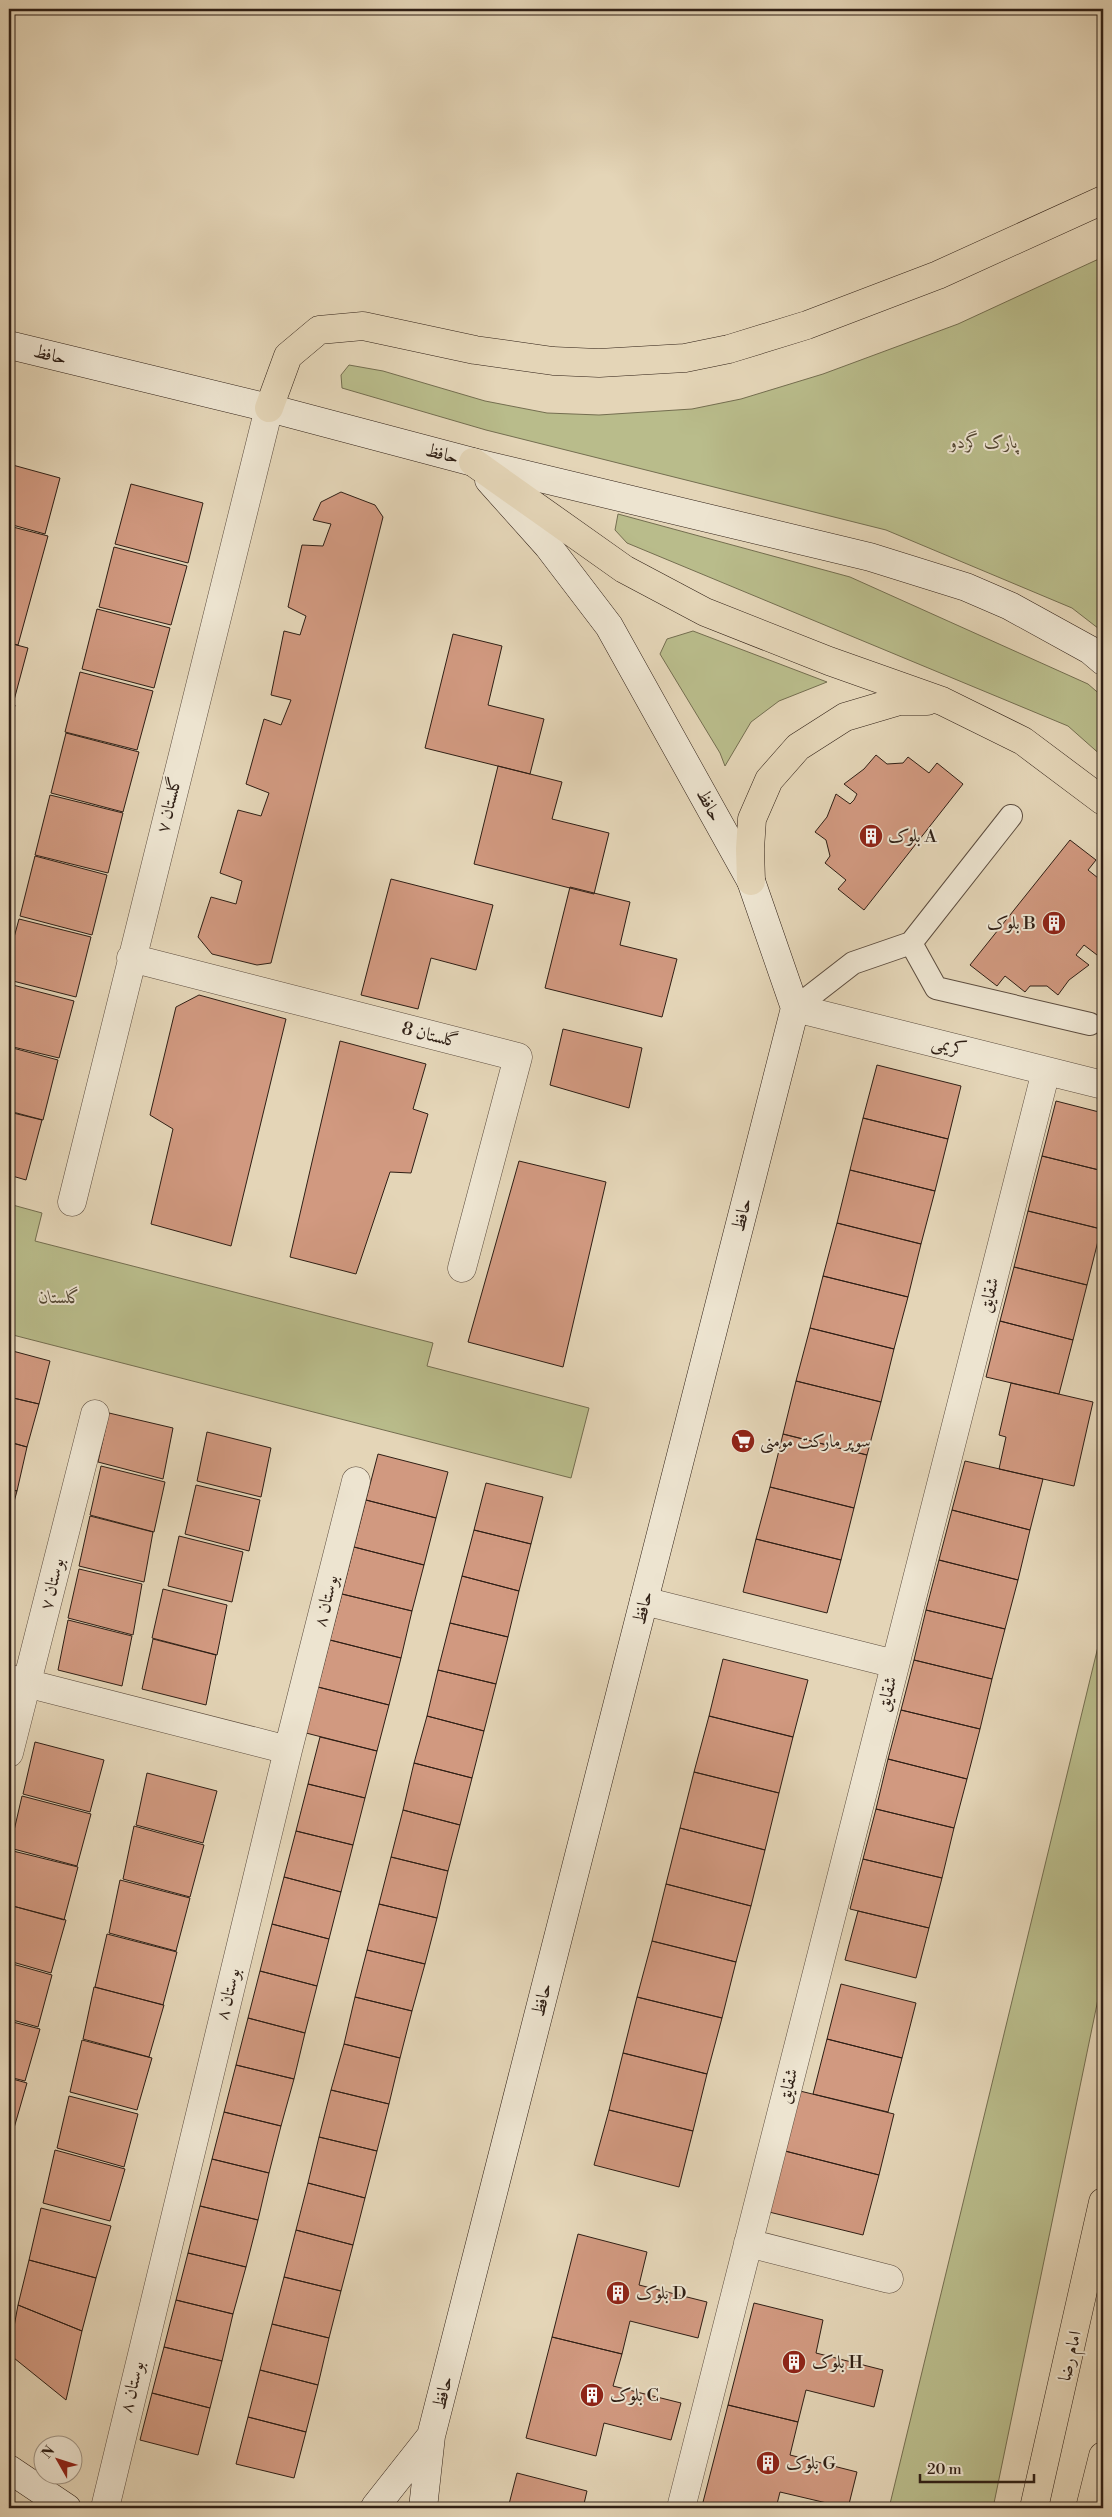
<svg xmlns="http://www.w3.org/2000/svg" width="1112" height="2517" viewBox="0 0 1112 2517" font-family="'Libre Bodoni',Amiri,serif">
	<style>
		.green { fill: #b9bc8b; stroke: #746e50 }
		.building { fill: #d19980; stroke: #2f1f15 }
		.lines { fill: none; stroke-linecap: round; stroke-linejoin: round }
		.lane-casing { stroke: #5c4c3e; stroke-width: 24 }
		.street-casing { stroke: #5c4c3e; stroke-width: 29 }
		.secondary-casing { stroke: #2f1f15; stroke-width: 29 }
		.highway-casing { stroke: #2f1f15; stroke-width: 29 }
		.lane { stroke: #ede4d0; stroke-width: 22 }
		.street { stroke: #ede4d0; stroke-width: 28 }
		.secondary { stroke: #ede4d0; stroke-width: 28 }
		.highway { stroke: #e4d5b7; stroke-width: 28 }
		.labels { text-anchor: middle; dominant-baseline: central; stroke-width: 4; stroke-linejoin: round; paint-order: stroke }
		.street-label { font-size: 18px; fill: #2f1f15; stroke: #ede4d0 }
		.park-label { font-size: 18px; font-style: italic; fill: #524632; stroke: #ede4d0 }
		.poi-label { font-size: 18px; fill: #2f1f15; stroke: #ede4d0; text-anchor: start }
	</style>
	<rect width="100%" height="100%" fill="#e4d5b7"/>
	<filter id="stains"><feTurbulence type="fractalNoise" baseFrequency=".004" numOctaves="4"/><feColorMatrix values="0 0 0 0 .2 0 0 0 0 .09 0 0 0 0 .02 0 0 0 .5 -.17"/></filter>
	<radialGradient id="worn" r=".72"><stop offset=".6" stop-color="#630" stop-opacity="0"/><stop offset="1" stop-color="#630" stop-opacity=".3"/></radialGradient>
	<path class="green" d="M1103,257V632L1072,608L886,530L486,430L342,388L341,375L349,365L383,371L485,401L547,413L599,415L692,409L741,399L823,374L958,324Z
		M618,514L850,577L1088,684L1103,697V757L1068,726L627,543L615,530Z
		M693,631L827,682L779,701L751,722L725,766L720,753L660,654L667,639Z
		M9,1204L42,1213L35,1241L433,1343L427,1366L589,1408L571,1478L9,1334Z
		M1103,1626V1975L993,2508H889Z"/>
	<path class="building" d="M9,464L60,478L45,534L9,524Z
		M131,484L203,503L188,563L115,544Z
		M341,492L375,505L383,517L271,963L257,965L212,954L198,937L211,897L236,904L242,881L220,873L238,810L261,816L269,793L246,784L264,719L281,725L291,700L271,695L284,631L300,635L306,616L288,607L302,545L323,546L331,524L313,520L321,502Z
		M9,526L48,536L18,645L9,643Z
		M114,547L187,566L171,625L99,607Z
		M97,609L170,628L154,688L82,669Z
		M453,634L502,646L488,705L544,719L530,774L425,748Z
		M9,643L28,648L13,704L9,703Z
		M80,672L153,691L137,750L65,732Z
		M9,704L15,705L9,732Z
		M66,733L139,752L123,812L51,793Z
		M876,755L887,764L903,763L908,757L929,773L937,763L963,784L864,910L838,889L846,880L825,863L830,856L826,840L815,832L827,817L836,794L850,804L854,800L857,794L844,784L864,769Z
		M498,766L562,782L552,819L609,833L594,894L474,864Z
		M50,795L123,813L108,873L35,855Z
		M1070,840L1096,860L1088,870L1103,882V943L1099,953L1097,955L1084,945L1076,955L1089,965L1069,980L1058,995L1047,986H1030L1025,992L1005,976L997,986L970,965Z
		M35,856L107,875L92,935L20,916Z
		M391,879L493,905L476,970L431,958L418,1009L361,995Z
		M570,887L630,902L620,945L677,959L662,1017L545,988Z
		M19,919L91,937L76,997L9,980V956Z
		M9,984L74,1001L59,1058L9,1046Z
		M199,995L286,1019L231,1246L151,1224L173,1129L150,1115L176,1007Z
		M563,1029L642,1048L629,1108L550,1085Z
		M340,1041L426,1064L413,1109L428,1114L411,1173L390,1172L356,1274L290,1257Z
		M9,1047L58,1060L43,1120L9,1111Z
		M877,1065L961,1086L948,1139L863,1118Z
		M1056,1101L1103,1113V1171L1042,1156Z
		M9,1112L42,1120L26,1180L9,1175Z
		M863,1118L948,1139L935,1191L850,1170Z
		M1042,1156L1103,1171V1219L1101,1229L1028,1211Z
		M519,1161L606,1182L563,1367L468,1342Z
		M850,1170L935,1191L921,1244L837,1223Z
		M1028,1211L1101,1229L1087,1285L1014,1267Z
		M837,1223L921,1244L908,1297L823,1276Z
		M1014,1267L1087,1285L1073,1340L1000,1321Z
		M823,1276L908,1297L894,1349L810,1328Z
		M1000,1321L1073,1340L1059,1394L986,1377Z
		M810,1328L894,1349L881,1402L796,1381Z
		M9,1350L50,1361L39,1404L9,1397Z
		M796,1381L881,1402L867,1455L783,1434Z
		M1011,1383L1093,1402L1074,1486L999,1469L1006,1437L999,1435Z
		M9,1397L39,1404L27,1447L9,1442Z
		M109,1413L173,1428L163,1479L98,1462Z
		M207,1432L271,1448L261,1497L197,1481Z
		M783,1434L867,1455L854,1508L770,1487Z
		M9,1442L27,1447L17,1491L9,1489Z
		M378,1454L448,1472L436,1518L366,1500Z
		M965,1461L1043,1479L1030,1530L952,1510Z
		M101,1466L165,1482L154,1532L90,1515Z
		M486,1483L543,1497L531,1544L474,1530Z
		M196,1485L260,1500L249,1551L185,1534Z
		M770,1487L854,1508L841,1560L756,1539Z
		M9,1489L17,1491L9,1520Z
		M366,1500L436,1518L424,1565L354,1547Z
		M952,1510L1030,1530L1018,1580L939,1560Z
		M90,1516L153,1532L144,1582L79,1566Z
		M474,1530L531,1544L519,1591L462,1576Z
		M179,1536L243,1552L232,1602L168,1586Z
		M756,1539L841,1560L827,1613L743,1592Z
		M354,1547L424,1565L412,1611L342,1594Z
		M939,1560L1018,1580L1005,1629L926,1610Z
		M79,1569L142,1584L133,1635L68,1618Z
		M462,1576L519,1591L508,1637L450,1623Z
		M163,1589L227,1605L217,1655L152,1638Z
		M342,1594L412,1611L401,1658L330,1640Z
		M926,1610L1005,1629L992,1679L914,1660Z
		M68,1620L132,1636L122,1686L58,1670Z
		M450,1623L508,1637L496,1684L438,1670Z
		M153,1639L216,1655L206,1705L142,1689Z
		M330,1640L401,1658L389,1705L318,1687Z
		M723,1659L808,1680L793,1737L709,1716Z
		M914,1660L992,1679L980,1729L901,1710Z
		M438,1670L496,1684L484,1731L427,1716Z
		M318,1687L389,1705L377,1751L306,1733Z
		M901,1710L980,1729L967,1779L888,1759Z
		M427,1716L484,1731L472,1778L414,1763Z
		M709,1716L793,1737L779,1793L694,1772Z
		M320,1737L377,1751L365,1798L308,1784Z
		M35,1742L104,1760L90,1812L23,1794Z
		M888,1759L967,1779L954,1828L876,1809Z
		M414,1763L472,1778L460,1825L403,1810Z
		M694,1772L779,1793L765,1850L680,1828Z
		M147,1773L217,1791L203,1843L136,1825Z
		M308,1784L365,1798L353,1845L296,1831Z
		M22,1796L91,1814L77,1866L10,1848Z
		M876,1809L954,1828L942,1878L863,1859Z
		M403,1810L460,1825L448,1871L391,1857Z
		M134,1826L204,1845L190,1897L123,1879Z
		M680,1828L765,1850L751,1906L666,1884Z
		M296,1831L353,1845L341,1892L284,1877Z
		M9,1850L78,1867L64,1920L9,1905Z
		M391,1857L448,1871L437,1918L379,1904Z
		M863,1859L942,1878L929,1928L850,1909Z
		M284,1877L341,1892L329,1939L272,1924Z
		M120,1880L190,1898L176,1951L109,1933Z
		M666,1884L751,1906L736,1962L652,1941Z
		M379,1904L437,1918L425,1964L367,1950Z
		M9,1905L66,1920L51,1973L9,1961Z
		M858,1911L929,1928L916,1978L845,1960Z
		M272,1924L329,1939L317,1986L260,1971Z
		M107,1934L177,1952L163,2005L95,1987Z
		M652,1941L736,1962L722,2018L637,1997Z
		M367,1950L425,1964L412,2011L355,1997Z
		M9,1963L52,1975L38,2027L9,2019Z
		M260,1971L317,1986L305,2033L248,2018Z
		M841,1984L916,2003L902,2058L827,2039Z
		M94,1987L164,2005L149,2057L83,2039Z
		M355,1997L412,2011L400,2058L344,2044Z
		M637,1997L722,2018L707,2074L623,2053Z
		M248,2018L305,2033L294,2079L236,2065Z
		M9,2021L40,2029L25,2081L9,2077Z
		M827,2039L902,2058L888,2112L813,2094Z
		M82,2040L152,2058L137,2110L70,2092Z
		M344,2044L400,2058L389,2104L331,2090Z
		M623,2053L707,2074L693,2131L609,2110Z
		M236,2065L294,2079L281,2126L224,2112Z
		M9,2078L27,2083L12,2135L9,2134Z
		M331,2090L389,2104L377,2151L319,2137Z
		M800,2091L894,2114L879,2175L785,2151Z
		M69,2096L138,2114L124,2167L57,2148Z
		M609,2110L693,2131L679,2187L594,2165Z
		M224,2112L281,2126L269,2173L212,2159Z
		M9,2137L14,2139L9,2157Z
		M319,2137L377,2151L365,2198L308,2183Z
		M55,2150L125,2169L110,2221L43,2203Z
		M785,2151L879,2175L863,2235L769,2212Z
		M212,2159L269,2173L258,2220L200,2206Z
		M308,2183L365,2198L353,2245L296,2230Z
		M200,2206L258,2220L246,2267L188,2253Z
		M41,2208L111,2226L96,2278L29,2260Z
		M296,2230L353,2245L341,2291L284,2277Z
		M578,2234L647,2252L639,2285L707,2302L698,2338L630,2321L622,2354L552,2337Z
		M188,2253L246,2267L233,2314L176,2300Z
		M29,2260L96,2278L82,2331L18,2305Z
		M284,2277L341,2291L329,2338L272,2324Z
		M176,2300L233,2314L222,2361L164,2347Z
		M754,2303L823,2320L816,2353L883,2370L874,2407L806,2390L798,2422L728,2405Z
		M18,2305L82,2331L66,2400L9,2354Z
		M272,2324L329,2338L318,2385L260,2370Z
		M552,2337L622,2354L613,2386L681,2403L671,2440L604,2423L596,2456L526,2438Z
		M164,2347L222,2361L210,2408L152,2393Z
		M260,2370L318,2385L306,2432L248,2417Z
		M152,2393L210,2408L198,2455L140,2440Z
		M728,2405L798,2422L790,2455L857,2472L848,2508L780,2492L776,2508L702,2506Z
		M248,2417L306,2432L294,2478L236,2464Z
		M517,2473L587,2491L583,2508H508Z"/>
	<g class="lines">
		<g class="lane-casing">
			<path id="lane" d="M911,943L936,988L1090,1024
				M795,1008L853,963L911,943L1011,816"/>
		</g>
		<g class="street-casing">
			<path id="street" d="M131,958L518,1057L462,1268
				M795,1008L1103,1085
				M72,1202L269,408
				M644,1601L895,1664
				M10,1679L288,1750
				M9,1753L95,1414
				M748,2243L889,2279
				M105,2508L288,1750L356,1481
				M681,2508L1046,1071"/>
		</g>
		<g class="secondary-casing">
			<path id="secondary" d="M9,345L269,408L473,462L870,557L966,587L1010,606L1090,650L1103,661
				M9,2469L67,2508
				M375,2507L431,2436
				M423,2508L431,2436L795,1008L751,881L609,626L548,546L489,480"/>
		</g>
		<g class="highway-casing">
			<path id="highway" d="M269,408L288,356L319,330L363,326L475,350L553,361L599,363L685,358L729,349L807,325L938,275L1103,200
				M473,462L624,569L705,612L829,661L942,701L1023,741L1103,801
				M751,881L750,849L752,819L769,780L798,747L845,717L899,701H927
				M1034,2508L1103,2202
				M1090,2508L1103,2456"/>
		</g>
		<use href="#lane" class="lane"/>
		<use href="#street" class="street"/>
		<use href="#secondary" class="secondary"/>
		<use href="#highway" class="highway"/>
	</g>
	<defs>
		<g id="building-disc" transform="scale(1.25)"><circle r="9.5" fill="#8f2418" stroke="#ede4d0"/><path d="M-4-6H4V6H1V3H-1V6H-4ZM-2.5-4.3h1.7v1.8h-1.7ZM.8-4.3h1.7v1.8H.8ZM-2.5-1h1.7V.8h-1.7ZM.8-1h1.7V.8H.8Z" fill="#fff"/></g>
		<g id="supermarket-disc" transform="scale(1.25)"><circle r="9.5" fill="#8f2418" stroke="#ede4d0"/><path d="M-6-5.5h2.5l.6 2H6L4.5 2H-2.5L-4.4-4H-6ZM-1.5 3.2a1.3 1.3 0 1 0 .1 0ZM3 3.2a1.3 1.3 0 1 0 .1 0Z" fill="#fff"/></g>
	</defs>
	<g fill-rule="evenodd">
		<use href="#building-disc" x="871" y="836"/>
		<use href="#building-disc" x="1054" y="923"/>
		<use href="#supermarket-disc" x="743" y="1441"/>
		<use href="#building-disc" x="618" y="2293"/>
		<use href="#building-disc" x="794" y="2362"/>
		<use href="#building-disc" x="592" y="2395"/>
		<use href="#building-disc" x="768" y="2463"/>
	</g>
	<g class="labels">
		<g class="street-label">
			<text transform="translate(50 355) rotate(14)">حافظ</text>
			<text transform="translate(442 454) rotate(15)">حافظ</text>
			<text transform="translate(169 805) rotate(-76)">گلستان ۷</text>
			<text transform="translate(709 805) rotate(61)">حافظ</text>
			<text transform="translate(430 1035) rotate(14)">گلستان 8</text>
			<text transform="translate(949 1046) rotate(14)">کریمی</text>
			<text transform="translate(742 1215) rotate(-76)">حافظ</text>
			<text transform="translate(989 1295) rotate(-76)">شقایق</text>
			<text transform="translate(52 1584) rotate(-76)">بوستان ۷</text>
			<text transform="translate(326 1601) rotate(-76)">بوستان ۸</text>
			<text transform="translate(643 1608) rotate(-76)">حافظ</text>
			<text transform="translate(887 1694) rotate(-76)">شقایق</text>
			<text transform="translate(228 1994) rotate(-76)">بوستان ۸</text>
			<text transform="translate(542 2000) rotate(-76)">حافظ</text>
			<text transform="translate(788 2086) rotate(-76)">شقایق</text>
			<text transform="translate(1070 2356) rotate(-77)">امام رضا</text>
			<text transform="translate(132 2387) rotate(-76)">بوستان ۸</text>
			<text transform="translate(443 2393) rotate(-76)">حافظ</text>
		</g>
		<g class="park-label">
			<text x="984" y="442">پارک گردو</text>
			<text x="60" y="1297">گلستان</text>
		</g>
		<g class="poi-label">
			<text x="888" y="836">بلوک A</text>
			<text x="1036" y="923" text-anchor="end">بلوک B</text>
			<text x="760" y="1441">سوپر مارکت مومنی</text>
			<text x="636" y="2293">بلوک D</text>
			<text x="812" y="2362">بلوک H</text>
			<text x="610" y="2395">بلوک C</text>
			<text x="786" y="2463">بلوک G</text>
		</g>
	</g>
	<rect width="1112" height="2517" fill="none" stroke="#e4d5b7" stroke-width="30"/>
	<rect x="10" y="10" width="1092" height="2497" fill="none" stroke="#2f1f15" stroke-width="2.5"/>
	<rect x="15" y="15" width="1082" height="2487" fill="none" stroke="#2f1f15"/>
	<g transform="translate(58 2460) rotate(309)"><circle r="24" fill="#ede4d0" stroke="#a19585"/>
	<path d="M0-4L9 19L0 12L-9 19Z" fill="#8f2418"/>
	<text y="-8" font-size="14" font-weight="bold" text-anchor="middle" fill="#2f1f15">N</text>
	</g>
	<path d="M920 2474v8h114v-8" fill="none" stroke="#2f1f15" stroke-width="2.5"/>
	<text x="927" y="2474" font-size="15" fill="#2f1f15" stroke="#ede4d0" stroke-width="4" paint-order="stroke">20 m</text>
	<rect width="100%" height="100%" filter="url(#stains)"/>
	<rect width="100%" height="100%" fill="url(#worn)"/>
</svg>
